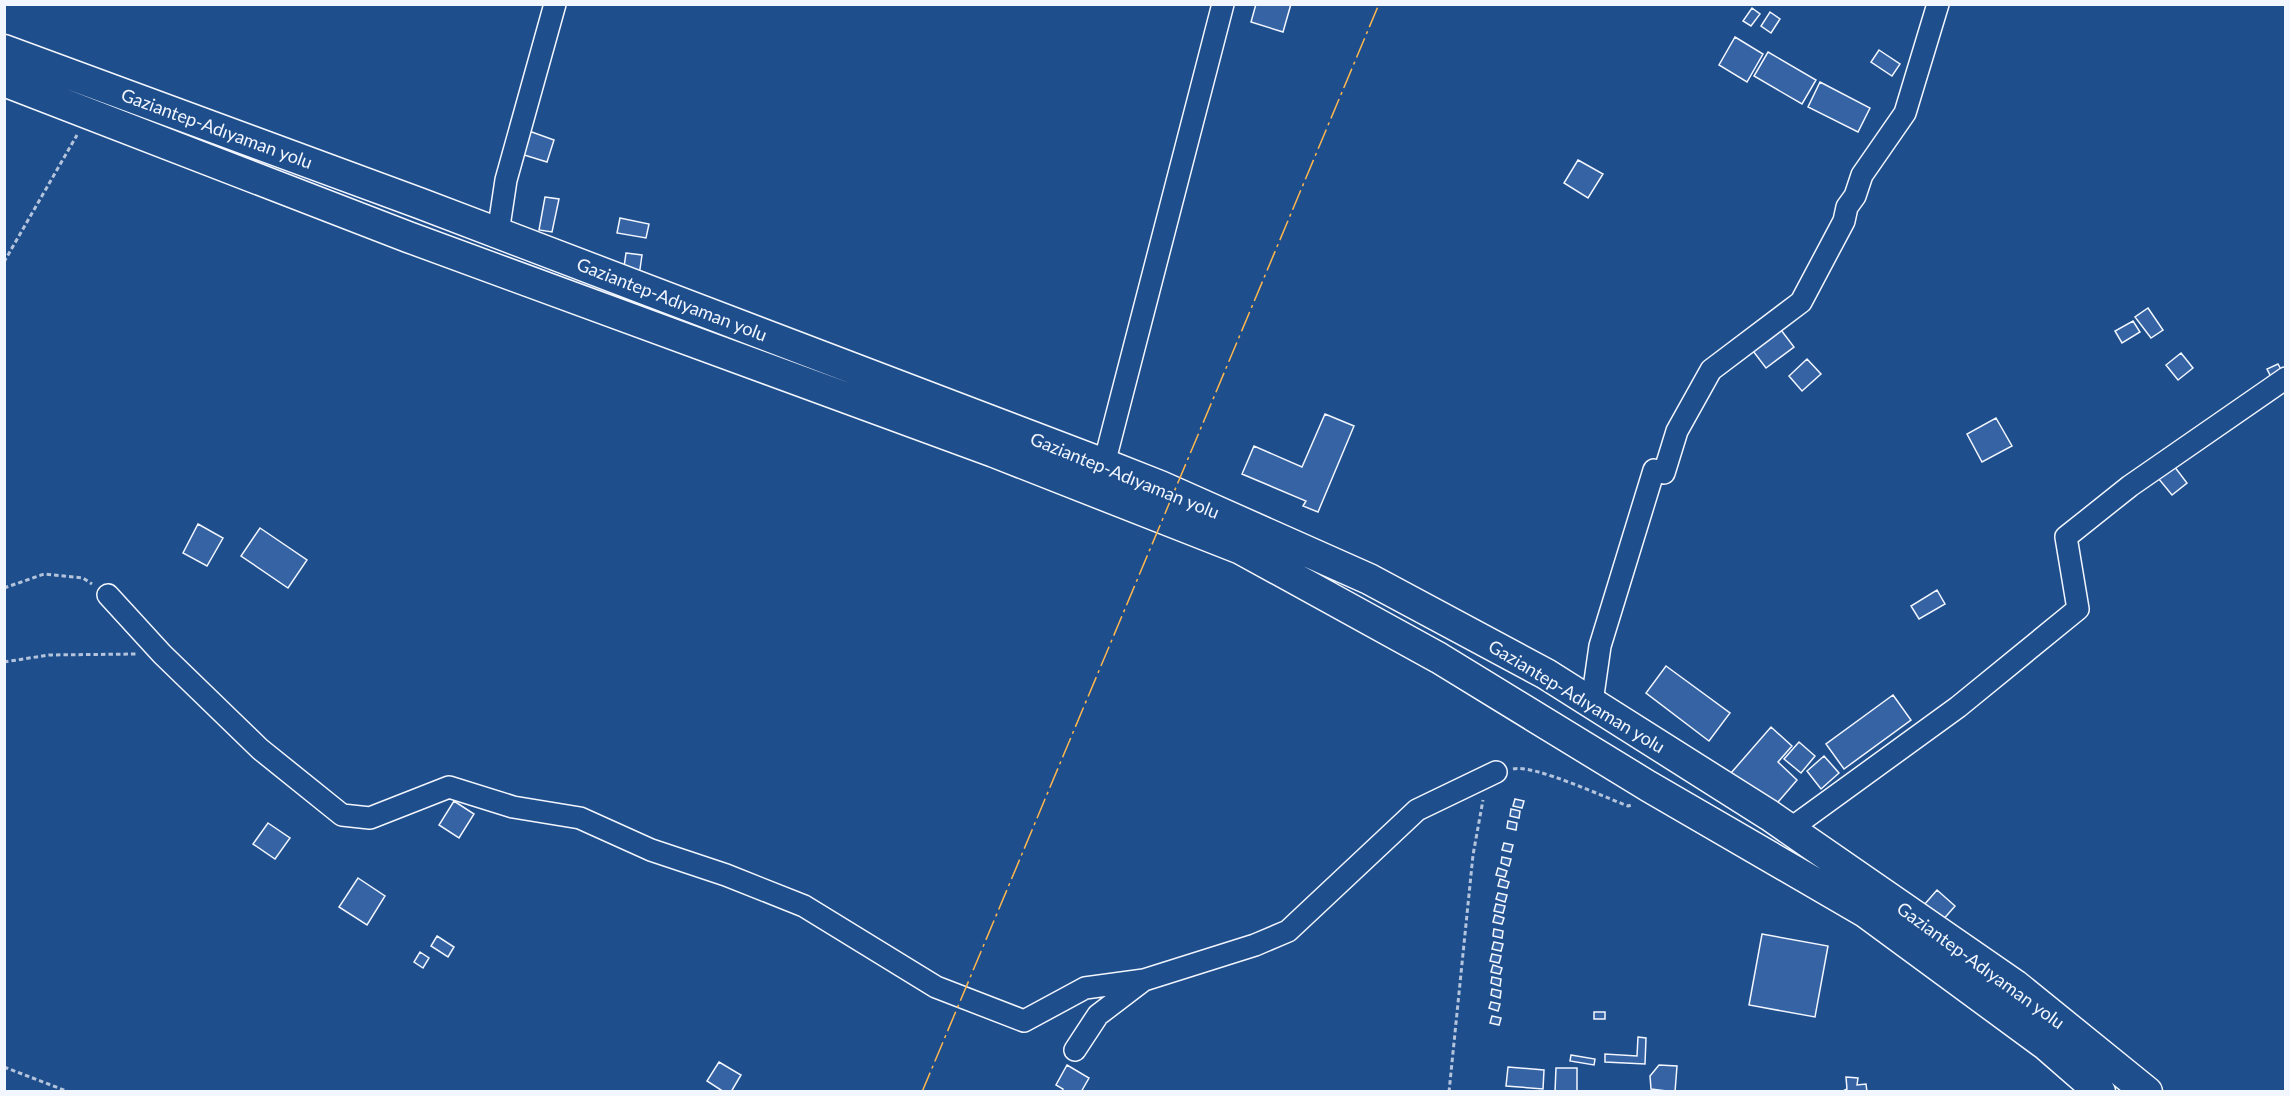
<svg xmlns="http://www.w3.org/2000/svg" width="2290" height="1096" viewBox="0 0 2290 1096" font-family="Lato,sans-serif">
	<style>
		.building { fill: #3563a3; stroke: #f2f6ff; stroke-width: 1.5 }
		.lines { fill: none; stroke-linecap: round; stroke-linejoin: round }
		.minor-casing { stroke: #f2f6ff; stroke-width: 24 }
		.highway-casing { stroke: #f2f6ff; stroke-width: 33 }
		.path { stroke: #b3c4dc; stroke-width: 3; stroke-dasharray: 4.5 3; stroke-linecap: butt }
		.minor { stroke: #1f4e8c; stroke-width: 21 }
		.highway { stroke: #1f4e8c; stroke-width: 30 }
		.power { stroke: #ffb74d; stroke-width: 1.5; stroke-dasharray: 21 4.5 3 4.5; stroke-linecap: butt }
		.labels { text-anchor: middle; dominant-baseline: central; stroke-width: 4.5; stroke-linejoin: round; paint-order: stroke }
		.street-label { font-size: 18px; fill: #f2f6ff; stroke: #1f4e8c }
	</style>
	<rect width="100%" height="100%" fill="#1f4e8c"/>
	<path class="building" d="M1256,4H1291L1283,32L1251,22Z
		M1752,8L1760,14L1751,26L1743,21Z
		M1770,12L1780,19L1771,33L1761,26Z
		M1735,37L1763,54L1747,82L1719,65Z
		M1879,50L1900,64L1892,76L1871,62Z
		M1768,52L1816,80L1802,104L1754,76Z
		M1820,82L1870,108L1858,132L1808,107Z
		M529,131L554,140L547,162L521,154Z
		M1578,160L1603,174L1588,198L1564,183Z
		M545,197L559,199L552,232L539,230Z
		M620,218L649,224L646,238L617,233Z
		M626,253L642,255L639,276L623,274Z
		M2148,308L2163,330L2151,338L2135,317Z
		M2133,321L2140,332L2122,343L2115,331Z
		M1781,330L1794,347L1766,368L1753,351Z
		M2181,353L2193,368L2178,380L2166,365Z
		M1807,359L1821,374L1802,391L1789,376Z
		M2278,364L2283,373L2272,379L2267,369Z
		M1325,414L1354,426L1318,512L1303,506L1306,501L1242,474L1254,446L1302,467Z
		M1996,418L2012,446L1982,462L1967,434Z
		M2174,466L2187,483L2172,495L2158,478Z
		M198,524L223,538L207,566L183,553Z
		M260,528L307,560L288,588L241,556Z
		M1937,590L1945,604L1919,619L1911,606Z
		M1666,666L1730,713L1709,741L1646,693Z
		M1893,695L1911,720L1844,769L1826,744Z
		M1771,727L1792,746L1778,762L1797,780L1772,809L1731,773Z
		M1799,742L1815,756L1801,773L1784,759Z
		M1824,756L1839,773L1821,789L1807,771Z
		M1515,799L1524,801L1522,808L1513,806Z
		M454,801L474,814L459,838L439,825Z
		M1511,809L1520,811L1519,818L1510,816Z
		M1508,821L1517,823L1516,830L1507,828Z
		M268,823L290,838L275,859L253,844Z
		M1504,843L1513,845L1511,852L1502,850Z
		M1502,857L1511,859L1509,866L1501,863Z
		M1498,868L1507,871L1505,877L1496,875Z
		M358,878L385,896L367,925L339,907Z
		M1500,879L1509,882L1507,888L1498,886Z
		M1937,890L1955,906L1942,921L1924,905Z
		M1498,893L1507,895L1505,902L1496,899Z
		M1496,904L1505,906L1503,913L1494,911Z
		M1495,915L1504,918L1502,924L1493,922Z
		M1494,929L1503,931L1502,938L1493,936Z
		M1762,934L1828,946L1815,1017L1749,1005Z
		M437,936L454,947L448,957L431,946Z
		M1494,942L1503,944L1501,951L1492,949Z
		M420,952L429,958L423,968L414,962Z
		M1492,954L1501,956L1499,963L1490,961Z
		M1493,965L1502,968L1500,974L1491,972Z
		M1492,977L1501,979L1500,986L1491,983Z
		M1492,989L1501,991L1500,998L1491,995Z
		M1491,1002L1500,1004L1498,1011L1489,1008Z
		M1594,1012H1605V1019H1594Z
		M1492,1016L1501,1018L1499,1025L1490,1023Z
		M1638,1037L1646,1038L1645,1064L1605,1062V1054L1637,1056Z
		M1571,1055L1595,1059L1594,1065L1570,1061Z
		M719,1062L741,1075L731,1092H724L707,1081Z
		M1067,1065L1089,1078L1081,1092H1062L1063,1089L1056,1085Z
		M1659,1065L1677,1066L1675,1092L1651,1089L1650,1076Z
		M1508,1067L1544,1070L1543,1089L1506,1086Z
		M1556,1068H1577V1092H1555Z
		M1846,1077L1858,1078L1857,1085L1866,1084L1867,1092H1841L1847,1089Z"/>
	<g class="lines">
		<g class="minor-casing">
			<path id="minor" d="M498,233L506,180L555,4
				M1104,464L1223,4
				M108,595L162,654L260,749L342,815L370,818L449,787L513,807L580,818L651,850L726,875L804,906L936,987L1024,1021L1085,988L1144,980
				M1592,702L1600,646L1654,470L1664,473L1677,431L1711,370L1801,302L1844,221L1847,207L1855,196L1862,175L1905,113L1938,4
				M1790,829L1958,707L2078,609L2066,537L2130,486L2286,378
				M1075,1050L1098,1015L1144,980L1255,945L1288,931L1417,810L1496,772"/>
		</g>
		<g class="highway-casing">
			<path id="highway" d="M4,50L419,203L1104,464L1160,486L1369,579L1546,674L1769,815L2015,985L2147,1092
				M4,81L408,237L994,452L1241,549L1439,658L1648,786L1865,912L2046,1045L2100,1092"/>
		</g>
		<path class="path" d="M4,262L77,135
			M4,588L44,574L83,578L92,584
			M4,662L49,655L136,654
			M1513,769C1534,764 1606,798 1628,806L1632,805
			M4,1067L69,1092
			M1449,1092L1473,855L1483,800"/>
		<use href="#minor" class="minor"/>
		<use href="#highway" class="highway"/>
		<path class="power" d="M922,1092L1379,4"/>
	</g>
	<g class="labels">
		<g class="street-label">
			<text transform="translate(217 128) rotate(20)">Gaziantep-Adıyaman yolu</text>
			<text transform="translate(672 299) rotate(21)">Gaziantep-Adıyaman yolu</text>
			<text transform="translate(1125 475) rotate(22)">Gaziantep-Adıyaman yolu</text>
			<text transform="translate(1577 696) rotate(31)">Gaziantep-Adıyaman yolu</text>
			<text transform="translate(1981 965) rotate(36)">Gaziantep-Adıyaman yolu</text>
		</g>
	</g>
	<rect width="2290" height="1096" fill="none" stroke="#f2f6ff" stroke-width="12"/>
</svg>
